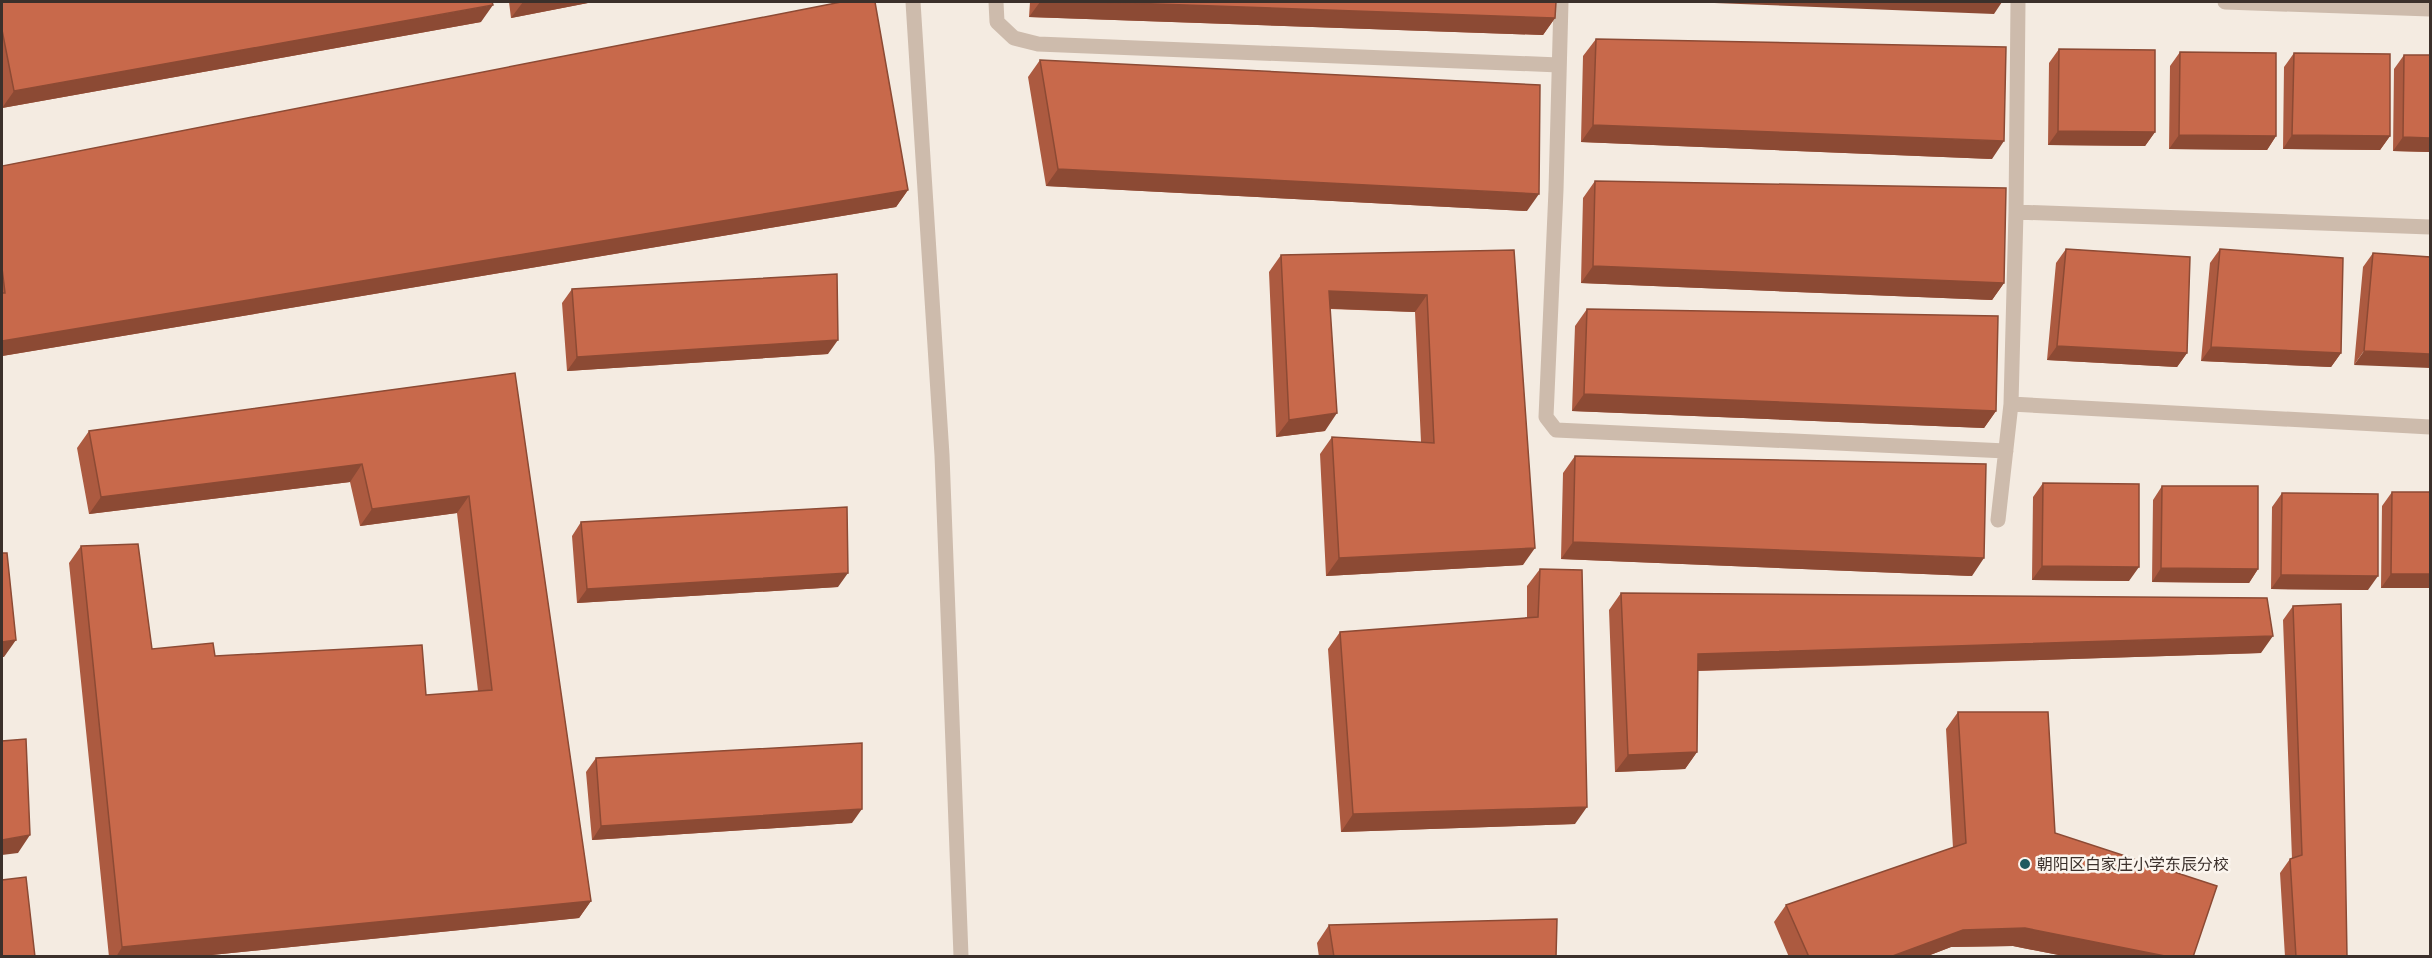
<svg xmlns="http://www.w3.org/2000/svg" width="2432" height="958" viewBox="0 0 2432 958" font-family="Karla,'Noto Sans SC',sans-serif">
	<style>
		.lines { fill: none; stroke-linecap: round; stroke-linejoin: round }
		.street { stroke: #cdbbac; stroke-width: 15 }
		.wall { fill: #ac5a40 }
		.shaded-wall { fill: #8c4a34 }
		.building { fill: #c8694b; stroke: #8c4a34; stroke-width: 1.5 }
		.poi-dot { fill: #1f5a5e; stroke: #fbf5ee; stroke-width: 2 }
		.labels { text-anchor: middle; dominant-baseline: central; stroke-width: 5; stroke-linejoin: round; paint-order: stroke }
		.poi-label { font-size: 16px; fill: #3b302b; stroke: #fbf5ee; text-anchor: start }
	</style>
	<rect width="100%" height="100%" fill="#f4ebe1"/>
	<g class="lines">
		<path class="street" d="M913,2L942,455L961,956
			M996,2L997,22L1014,38L1038,44L1559,65
			M1561,2L1556,190L1546,417L1556,430L2006,451
			M2018,2L2016,212L2430,227
			M2225,2L2430,9
			M2016,212L2011,404L2430,427
			M1998,520L2011,404"/>
	</g>
	<path class="wall" d="M2,2L481,22L2,108Z
		M509,2H593L511,18Z
		M1030,2H1556L1555,18L1543,35L1029,17Z
		M1596,39L1992,159L1581,142L1583,56Z
		M2059,49L2155,132L2145,146L2048,145L2049,63Z
		M2180,52L2276,136L2267,150L2169,149L2170,66Z
		M2294,53L2390,136L2380,150L2283,149L2284,67Z
		M2404,55H2430V152L2393,151L2394,69Z
		M1040,60L1527,211L1046,186L1028,77Z
		M2,166L908,190L896,207L2,356Z
		M1595,181L2004,283L1992,300L1581,283L1583,198Z
		M2066,249L2187,353L2177,367L2047,360L2056,263Z
		M2220,249L2341,353L2331,367L2201,361L2210,263Z
		M1514,250L1523,565L1326,576L1320,454L1332,437L1421,442L1415,312L1330,309L1325,431L1276,437L1269,272L1281,255Z
		M2373,253L2430,257L2354,365L2363,267Z
		M572,289L828,354L567,371L562,303Z
		M1587,309L1996,411L1984,428L1572,411L1575,326Z
		M515,373L591,901L579,918L192,957H109L69,563L81,546L152,649L215,656L426,695L478,691L457,513L360,526L350,482L89,514L77,448L89,431Z
		M1575,456L1972,576L1561,559L1563,473Z
		M2043,483L2129,581L2032,580L2033,497Z
		M2162,486L2258,569L2249,583L2152,582L2153,500Z
		M2392,492H2430V588H2381L2382,506Z
		M2282,493L2368,590L2271,589L2272,507Z
		M581,522L838,587L577,603L572,536Z
		M1540,569L1575,824L1341,832L1328,649L1340,632L1527,618V586Z
		M1621,593L2261,653L1698,671L1697,752L1685,769L1615,772L1609,610Z
		M2293,606L2347,957H2285L2280,873L2290,859H2292L2283,620Z
		M1958,712L2055,833L2193,957H2069L2013,946L1951,947L1925,957H1789L1774,922L1786,905L1953,848L1946,729Z
		M596,758L852,823L592,840L586,772Z
		M1329,925L1556,957H1319L1317,943Z"/>
	<path class="shaded-wall" d="M523,2H593L511,18Z
		M1040,2H1100L1555,18L1543,35L1029,17Z
		M1688,2H2002L1994,14Z
		M493,5L481,22L2,108L14,91Z
		M1593,125L2004,141L1992,159L1581,142Z
		M2058,131L2155,132L2145,146L2048,145Z
		M2179,135L2276,136L2267,150L2169,149Z
		M2292,135L2390,136L2380,150L2283,149Z
		M2403,137L2430,138V152L2393,151Z
		M1058,169L1539,194L1527,211L1046,186Z
		M908,190L896,207L2,356V341Z
		M1593,266L2004,283L1992,300L1581,283Z
		M1329,291L1427,295L1415,312L1317,308Z
		M838,340L828,354L567,371L577,357Z
		M2057,346L2187,353L2177,367L2047,360Z
		M2211,347L2341,353L2331,367L2201,361Z
		M2364,351L2430,354V368L2354,365Z
		M1584,394L1996,411L1984,428L1572,411Z
		M1337,413L1325,431L1276,437L1289,420Z
		M362,464L350,482L89,514L101,497Z
		M469,496L457,513L360,526L372,509Z
		M1573,542L1984,558L1972,576L1561,559Z
		M1535,548L1523,565L1326,576L1339,558Z
		M2042,566L2139,567L2129,581L2032,580Z
		M2161,568L2258,569L2249,583L2152,582Z
		M848,573L838,587L577,603L587,589Z
		M2391,574H2430V588H2381Z
		M2281,575L2378,576L2368,590L2271,589Z
		M2273,636L2261,653L1686,671L1698,654Z
		M16,640L4,657H2V642Z
		M1697,752L1685,769L1615,772L1628,755Z
		M1587,807L1575,824L1341,832L1353,814Z
		M862,809L852,823L592,840L601,826Z
		M30,835L18,853L2,855V840Z
		M591,901L579,918L192,957H116L122,947Z
		M2025,928L2170,957H2069L2013,946L1951,947L1925,957H1890L1963,930Z"/>
	<path class="building" d="M2,2H492L493,5L14,91L2,30Z
		M841,2H875L908,190L2,341V293H5L2,268V166Z
		M1100,2H1556L1555,18Z
		M1596,39L2006,47L2004,141L1593,125Z
		M2059,49L2155,50V132L2058,131Z
		M2180,52L2276,53V136L2179,135Z
		M2294,53L2390,54V136L2292,135Z
		M2404,55H2430V138L2403,137Z
		M1040,60L1540,85L1539,194L1058,169Z
		M1595,181L2006,188L2004,283L1593,266Z
		M2066,249L2190,257L2187,353L2057,346Z
		M2220,249L2343,258L2341,353L2211,347Z
		M1514,250L1535,548L1339,558L1332,437L1434,443L1427,295L1329,291L1337,413L1289,420L1281,255Z
		M2373,253L2430,257V354L2364,351Z
		M837,274L838,340L577,357L572,289Z
		M1587,309L1998,316L1996,411L1584,394Z
		M515,373L591,901L122,947L81,546L138,544L152,649L213,643L215,656L422,645L426,695L492,690L469,496L372,509L362,464L101,497L89,431Z
		M1575,456L1986,464L1984,558L1573,542Z
		M2043,483L2139,484V567L2042,566Z
		M2162,486H2258V569L2161,568Z
		M2392,492H2430V574H2391Z
		M2282,493L2378,494V576L2281,575Z
		M847,507L848,573L587,589L581,522Z
		M2,553H7L16,640L2,642Z
		M1540,569L1582,570L1587,807L1353,814L1340,632L1538,617Z
		M1621,593L2267,598L2273,636L1698,654L1697,752L1628,755Z
		M2341,604L2347,957H2296L2290,859L2302,855L2293,606Z
		M1958,712H2048L2055,833L2217,886L2193,957H2170L2025,928L1963,930L1890,957H1809L1786,905L1966,843Z
		M26,739L30,835L2,840V741Z
		M862,743V809L601,826L596,758Z
		M26,877L35,957H2V880Z
		M1557,919L1556,957H1334L1329,925Z"/>
	<circle class="poi-dot" cx="2025" cy="864" r="6"/>
	<g class="labels">
		<g class="poi-label">
			<text x="2037" y="864">朝阳区白家庄小学东辰分校</text>
		</g>
	</g>
	<rect width="2432" height="958" fill="none" stroke="#3b302b" stroke-width="6"/>
</svg>
